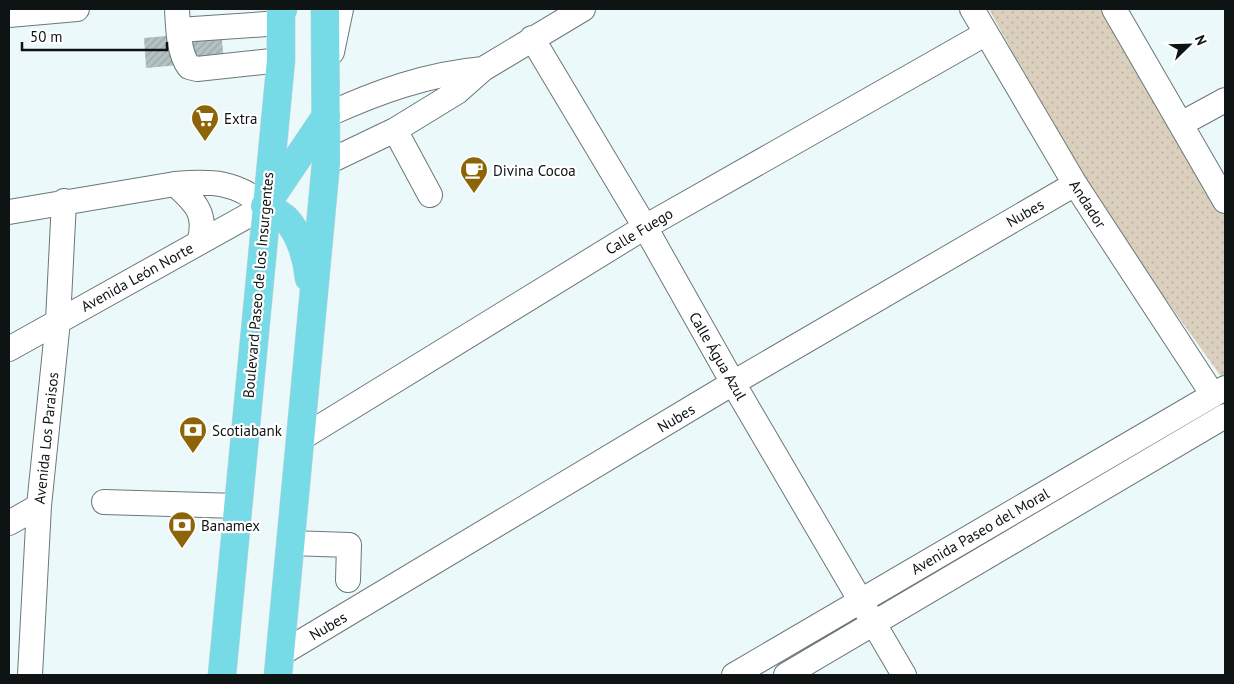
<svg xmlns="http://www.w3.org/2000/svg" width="1234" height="684" viewBox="0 0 1234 684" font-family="'PT Sans',sans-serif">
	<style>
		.park { fill: url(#park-dots) }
		.building { fill: url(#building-hatch) }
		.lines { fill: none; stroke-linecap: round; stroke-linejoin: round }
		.minor-casing { stroke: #6c7779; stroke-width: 26 }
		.major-casing { stroke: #d4d5d5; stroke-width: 29 }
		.minor { stroke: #fff; stroke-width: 24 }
		.major { stroke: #76dae7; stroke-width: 28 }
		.labels { text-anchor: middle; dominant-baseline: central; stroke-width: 4.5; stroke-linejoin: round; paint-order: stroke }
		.poi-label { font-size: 15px; fill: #0e1314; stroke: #fff; text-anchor: start }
		.street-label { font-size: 15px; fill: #0e1314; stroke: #fff }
	</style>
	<defs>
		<pattern id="park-dots" width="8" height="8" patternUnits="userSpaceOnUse" patternTransform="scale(1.25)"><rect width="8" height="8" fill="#dbd0bd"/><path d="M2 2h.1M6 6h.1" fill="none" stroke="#bbb2a2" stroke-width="1.8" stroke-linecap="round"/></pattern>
		<pattern id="building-hatch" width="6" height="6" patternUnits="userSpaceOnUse" patternTransform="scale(1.25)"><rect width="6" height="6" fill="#b5c2c4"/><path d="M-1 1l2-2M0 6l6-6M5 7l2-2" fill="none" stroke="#9aa6a8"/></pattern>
	</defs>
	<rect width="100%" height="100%" fill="#ecf9fb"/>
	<path class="park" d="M989,9H1115L1225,178V382L1088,191Z"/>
	<path class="building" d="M221,31L224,61L146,68L144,38Z"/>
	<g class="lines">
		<g class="minor-casing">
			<path id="minor" d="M177,9C178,26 178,52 189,67L197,69L281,60
				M972,9L1075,184L1213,395
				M1114,9L1225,201
				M9,15L77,9
				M179,30L281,23
				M532,38L645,227L733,383L904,675
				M332,52L341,9
				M327,115C377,92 427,74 483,69
				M1181,124L1225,100
				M395,130L430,195
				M326,163L395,130L457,92L483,69L583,9
				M175,184C195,202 208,214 199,242
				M9,212L175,184C212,181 235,181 265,206L9,349
				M300,439L645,227L985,34
				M104,502L238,506
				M9,523L39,506
				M290,543L349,545L348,580
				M279,655L733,383L1075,184
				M30,675L39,506L58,321L64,201
				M734,675L1225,388
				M786,675L1225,416"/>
		</g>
		<g class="major-casing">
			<path id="major" d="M266,205L326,116
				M265,206C272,210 281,214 286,219C300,234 307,258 309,278
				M222,675L281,60V14L283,9
				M278,675L326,163L325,9"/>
		</g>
		<use href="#minor" class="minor"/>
		<use href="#major" class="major"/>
	</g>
	<defs>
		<g id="supermarket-pin" transform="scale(1.4375)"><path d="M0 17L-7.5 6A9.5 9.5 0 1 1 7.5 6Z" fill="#8d6508" stroke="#fff"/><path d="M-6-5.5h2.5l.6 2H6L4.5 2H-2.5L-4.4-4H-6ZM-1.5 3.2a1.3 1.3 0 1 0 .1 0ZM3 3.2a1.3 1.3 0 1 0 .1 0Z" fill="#fff"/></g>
		<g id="cafe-pin" transform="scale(1.4375)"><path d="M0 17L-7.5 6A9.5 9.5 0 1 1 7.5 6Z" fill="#8d6508" stroke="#fff"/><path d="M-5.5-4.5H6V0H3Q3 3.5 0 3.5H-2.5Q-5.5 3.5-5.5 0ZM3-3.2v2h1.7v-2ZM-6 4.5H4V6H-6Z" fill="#fff"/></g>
		<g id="bank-pin" transform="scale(1.4375)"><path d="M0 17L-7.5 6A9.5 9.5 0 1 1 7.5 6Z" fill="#8d6508" stroke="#fff"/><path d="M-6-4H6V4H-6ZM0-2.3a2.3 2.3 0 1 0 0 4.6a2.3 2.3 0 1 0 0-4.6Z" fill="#fff"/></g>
	</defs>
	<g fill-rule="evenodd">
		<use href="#supermarket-pin" x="205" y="118"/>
		<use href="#cafe-pin" x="474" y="170"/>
		<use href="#bank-pin" x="193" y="430"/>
		<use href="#bank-pin" x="182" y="525"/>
	</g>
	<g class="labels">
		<g class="poi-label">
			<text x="224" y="118">Extra</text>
			<text x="493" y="170">Divina Cocoa</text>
			<text x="212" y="430">Scotiabank</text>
			<text x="201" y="525">Banamex</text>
		</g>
		<g class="street-label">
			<text transform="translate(1088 204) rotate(57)">Andador</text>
			<text transform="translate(1025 213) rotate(-30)">Nubes</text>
			<text transform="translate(639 231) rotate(-31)">Calle Fuego</text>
			<text transform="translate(137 277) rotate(-29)">Avenida León Norte</text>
			<text transform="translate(258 285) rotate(-85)">Boulevard Paseo de los Insurgentes</text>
			<text transform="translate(718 356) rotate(60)">Calle Água Azul</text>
			<text transform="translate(676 418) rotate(-31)">Nubes</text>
			<text transform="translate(46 438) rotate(-84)">Avenida Los Paraisos</text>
			<text transform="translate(980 531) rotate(-30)">Avenida Paseo del Moral</text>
			<text transform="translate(328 626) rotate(-31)">Nubes</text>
		</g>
	</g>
	<rect width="1234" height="684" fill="none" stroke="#0e1314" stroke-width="20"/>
	<g transform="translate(1189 45) rotate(67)" stroke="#ffffff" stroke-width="4" paint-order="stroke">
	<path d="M0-4L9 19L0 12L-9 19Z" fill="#0e1314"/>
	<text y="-8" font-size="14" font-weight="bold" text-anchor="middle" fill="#0e1314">N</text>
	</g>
	<path d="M22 42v8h145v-8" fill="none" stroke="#0e1314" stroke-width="2.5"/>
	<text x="30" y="42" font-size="15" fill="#0e1314" stroke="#ffffff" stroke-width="4" paint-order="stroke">50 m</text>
</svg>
